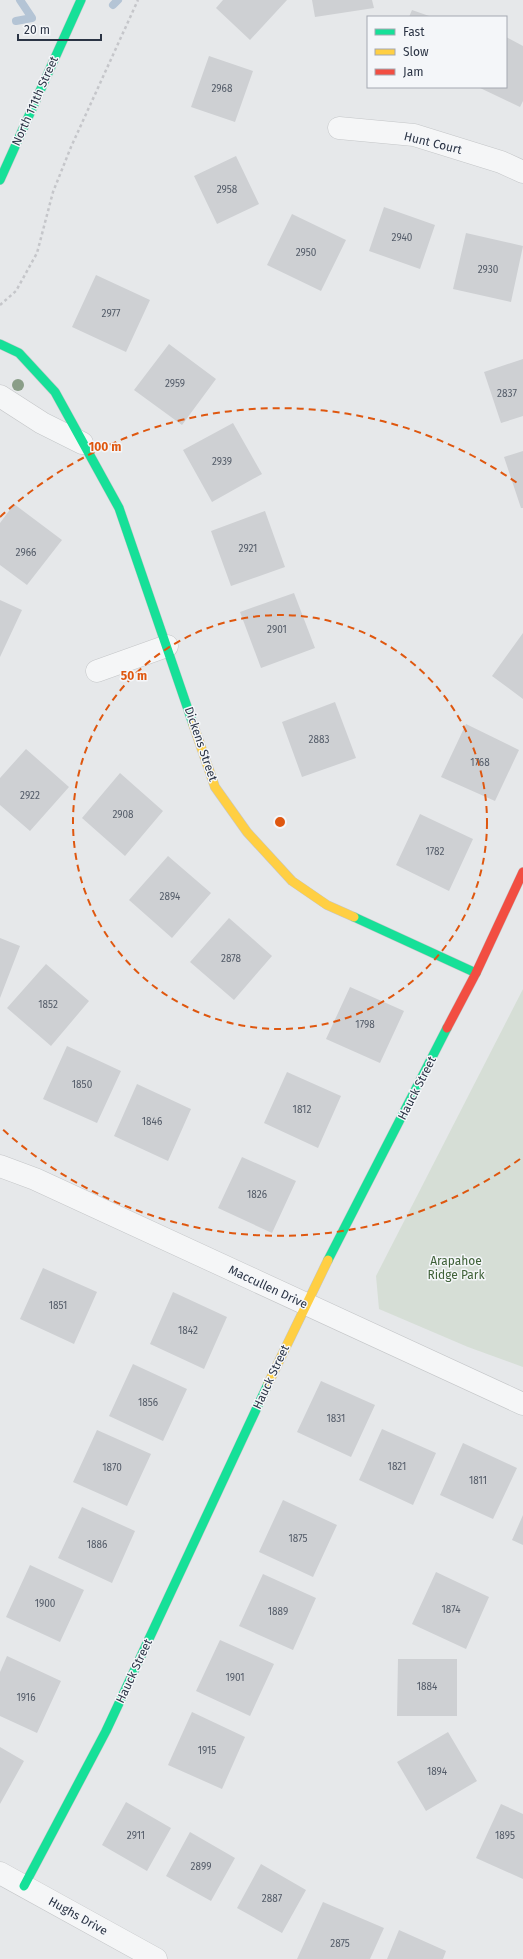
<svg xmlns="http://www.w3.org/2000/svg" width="523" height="1959" viewBox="0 0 523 1959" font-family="'Fira Sans',sans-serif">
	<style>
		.green { fill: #d6ded6 }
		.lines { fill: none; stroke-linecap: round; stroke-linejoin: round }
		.stream { stroke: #b4c4d5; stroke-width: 8 }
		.building { fill: #ced0d3 }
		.street-casing { stroke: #c4c6c8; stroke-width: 23 }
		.fast-casing { stroke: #c4c6c8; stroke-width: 10 }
		.slow-casing { stroke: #c4c6c8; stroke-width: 10 }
		.jam-casing { stroke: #c4c6c8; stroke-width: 10 }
		.path { stroke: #c5c6ca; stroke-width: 2.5; stroke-dasharray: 3 3; stroke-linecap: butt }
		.street { stroke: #f5f6f7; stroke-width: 22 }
		.fast { stroke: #16e098; stroke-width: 9 }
		.slow { stroke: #ffcf43; stroke-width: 9 }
		.jam { stroke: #f24e42; stroke-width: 9 }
		.tree { fill: #8a9e88 }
		.ring { fill: none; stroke: #df570f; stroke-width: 2; stroke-dasharray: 7 5 }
		.labels { text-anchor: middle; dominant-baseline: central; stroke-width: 3; stroke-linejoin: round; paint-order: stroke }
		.number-label { font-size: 10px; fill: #545c69 }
		.street-label { font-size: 12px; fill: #2b3445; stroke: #f4f6f9 }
		.park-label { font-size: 12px; fill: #3f6138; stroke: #f4f6f9 }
		.centre { fill: #df570f; stroke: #f4f6f9; stroke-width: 2 }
		.ring-label { font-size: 12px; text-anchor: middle; font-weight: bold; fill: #df570f; stroke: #f4f6f9; stroke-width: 3; stroke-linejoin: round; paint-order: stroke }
	</style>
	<rect width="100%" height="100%" fill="#e6e8ea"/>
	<path class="green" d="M523,989V1367L468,1347L379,1309L376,1276Z"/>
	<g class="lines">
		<path class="stream" d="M113,5L118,0
			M16,21L32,18L20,0"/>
	</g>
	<path class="building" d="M223,0H287L250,40L216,8Z
		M312,0H372L374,8L315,17Z
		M412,10L432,17H409Z
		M506,37L523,46V101L520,107L478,87H506Z
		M209,56L253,71L235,122L191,107Z
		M236,156L259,204L217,224L194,176Z
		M384,207L435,225L420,269L369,251Z
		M292,214L346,240L321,291L267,265Z
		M466,233L523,246L511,302L453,289Z
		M96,275L150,300L126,352L72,327Z
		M169,344L216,379L182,425L134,390Z
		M523,359V416L501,423L484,372Z
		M233,423L262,474L212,502L183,450Z
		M523,451V508H521L504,457Z
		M14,504L62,540L27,585L0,565V523Z
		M265,511L285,567L231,586L211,531Z
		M294,593L315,648L261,668L240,612Z
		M0,600L22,610L0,657Z
		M523,633V699L492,676Z
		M335,702L356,758L302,777L282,722Z
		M466,724L519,750L495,801L441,777Z
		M26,749L69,787L30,831L0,805V778Z
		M120,773L163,811L125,856L82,818Z
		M420,814L473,839L449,891L396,865Z
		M168,856L211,893L172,938L129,900Z
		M229,918L272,956L234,1000L190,962Z
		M0,938L20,946L0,998Z
		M46,964L89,1001L51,1046L7,1008Z
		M350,987L404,1011L380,1063L326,1039Z
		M67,1046L121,1071L97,1123L43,1099Z
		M287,1072L341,1096L318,1148L264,1123Z
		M137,1084L191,1109L168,1161L114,1136Z
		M242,1157L296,1181L272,1233L218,1208Z
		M43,1268L97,1292L74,1344L20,1319Z
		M173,1292L227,1317L204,1369L150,1344Z
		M133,1364L187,1389L163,1441L109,1416Z
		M321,1381L375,1405L351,1457L297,1432Z
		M382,1429L436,1453L413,1505L359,1480Z
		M97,1430L151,1454L127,1506L73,1482Z
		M463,1443L517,1468L493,1519L440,1495Z
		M283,1500L337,1525L313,1577L259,1552Z
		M82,1507L135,1531L112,1583L58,1558Z
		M523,1515V1545L512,1540Z
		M30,1565L84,1590L60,1642L6,1617Z
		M436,1572L489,1597L466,1649L412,1624Z
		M263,1574L316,1598L293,1650L239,1626Z
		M220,1640L274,1664L250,1716L196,1691Z
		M7,1656L61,1681L37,1733L0,1716V1672Z
		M398,1659H457V1716H397Z
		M192,1712L245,1737L222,1789L168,1765Z
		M448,1732L477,1781L426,1811L397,1762Z
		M0,1747L24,1761L0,1804Z
		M126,1802L171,1828L147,1871L102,1845Z
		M501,1804L523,1814V1879L476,1858Z
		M190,1832L235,1858L211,1901L166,1876Z
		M261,1864L306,1890L282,1933L237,1908Z
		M323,1902L384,1928L370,1959H297Z
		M399,1930L446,1951L443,1959H387Z"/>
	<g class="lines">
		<g class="street-casing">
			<path id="street" d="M339,128L414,135L501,162L523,172
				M0,396L42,423L82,443
				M97,671L167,646
				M0,1166L35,1179L523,1404
				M0,1873L156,1959"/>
		</g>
		<g class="fast-casing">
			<path id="fast" d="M0,180L81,0
				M0,344L19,353L55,392L119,508L193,724
				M354,917L476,973
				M328,1260L447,1028
				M24,1886L106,1731L268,1384"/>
		</g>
		<g class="slow-casing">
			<path id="slow" d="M193,724L215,787L247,832L292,881L327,905L354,917
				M268,1384L328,1260"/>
		</g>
		<g class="jam-casing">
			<path id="jam" d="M447,1028L476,973L523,872"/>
		</g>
		<path class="path" d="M0,305L16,291L37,253L53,192L71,147L138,0"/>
		<use href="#street" class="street"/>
		<use href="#fast" class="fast"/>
		<use href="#slow" class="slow"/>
		<use href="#jam" class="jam"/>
	</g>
	<circle class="tree" cx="18" cy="385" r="6"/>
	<g class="ring">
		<circle cx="280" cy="822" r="207"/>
		<path d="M520 1159A414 414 0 0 1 0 1127M0 517A414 414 0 0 1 520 485"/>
	</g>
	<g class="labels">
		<g class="number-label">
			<text x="222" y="89">2968</text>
			<text x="227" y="190">2958</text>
			<text x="402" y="238">2940</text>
			<text x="306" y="253">2950</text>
			<text x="488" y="270">2930</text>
			<text x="111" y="314">2977</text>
			<text x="175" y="384">2959</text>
			<text x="507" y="394">2837</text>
			<text x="222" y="462">2939</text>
			<text x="248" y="549">2921</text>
			<text x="26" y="553">2966</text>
			<text x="277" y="630">2901</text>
			<text x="319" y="740">2883</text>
			<text x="480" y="763">1768</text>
			<text x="30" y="796">2922</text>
			<text x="123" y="815">2908</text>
			<text x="435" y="852">1782</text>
			<text x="170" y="897">2894</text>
			<text x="231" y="959">2878</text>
			<text x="48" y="1005">1852</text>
			<text x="365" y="1025">1798</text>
			<text x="82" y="1085">1850</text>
			<text x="302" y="1110">1812</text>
			<text x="152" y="1122">1846</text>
			<text x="257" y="1195">1826</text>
			<text x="58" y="1306">1851</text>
			<text x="188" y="1331">1842</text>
			<text x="148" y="1403">1856</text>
			<text x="336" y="1419">1831</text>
			<text x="397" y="1467">1821</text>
			<text x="112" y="1468">1870</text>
			<text x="478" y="1481">1811</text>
			<text x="298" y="1539">1875</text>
			<text x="97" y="1545">1886</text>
			<text x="45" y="1604">1900</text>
			<text x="451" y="1610">1874</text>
			<text x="278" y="1612">1889</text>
			<text x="235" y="1678">1901</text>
			<text x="427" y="1687">1884</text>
			<text x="26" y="1698">1916</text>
			<text x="207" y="1751">1915</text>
			<text x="437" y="1772">1894</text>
			<text x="136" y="1836">2911</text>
			<text x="505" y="1836">1895</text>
			<text x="201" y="1867">2899</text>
			<text x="272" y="1899">2887</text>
			<text x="340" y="1944">2875</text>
		</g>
		<g class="street-label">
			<text transform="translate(35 101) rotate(-66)">North 111th Street</text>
			<text transform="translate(433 143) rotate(14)">Hunt Court</text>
			<text transform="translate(201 744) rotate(71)">Dickens Street</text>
			<text transform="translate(417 1088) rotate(-63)">Hauck Street</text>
			<text transform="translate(268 1287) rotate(25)">Maccullen Drive</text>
			<text transform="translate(271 1377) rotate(-65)">Hauck Street</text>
			<text transform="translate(134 1671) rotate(-65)">Hauck Street</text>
			<text transform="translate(78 1916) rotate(29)">Hughs Drive</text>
		</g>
		<g class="park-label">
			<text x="456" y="1261">Arapahoe<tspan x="456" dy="14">Ridge Park</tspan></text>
		</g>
	</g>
	<circle cx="280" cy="822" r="6" class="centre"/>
	<g class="ring-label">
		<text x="105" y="451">100 m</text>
		<text x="134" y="680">50 m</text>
	</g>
	<rect x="367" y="16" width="140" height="72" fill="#f4f6f9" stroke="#a4a8b1"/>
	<rect x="375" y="29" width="20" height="6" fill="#16e098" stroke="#a4a8b1"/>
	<text x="403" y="36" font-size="12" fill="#2b3445">Fast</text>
	<rect x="375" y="49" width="20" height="6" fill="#ffcf43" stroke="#a4a8b1"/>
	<text x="403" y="56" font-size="12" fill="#2b3445">Slow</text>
	<rect x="375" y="69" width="20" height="6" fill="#f24e42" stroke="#a4a8b1"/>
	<text x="403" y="76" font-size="12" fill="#2b3445">Jam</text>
	<path d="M18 34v6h83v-6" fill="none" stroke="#2b3445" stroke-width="2"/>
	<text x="24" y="34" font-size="12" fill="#2b3445" stroke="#f4f6f9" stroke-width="3" paint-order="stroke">20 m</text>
</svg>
